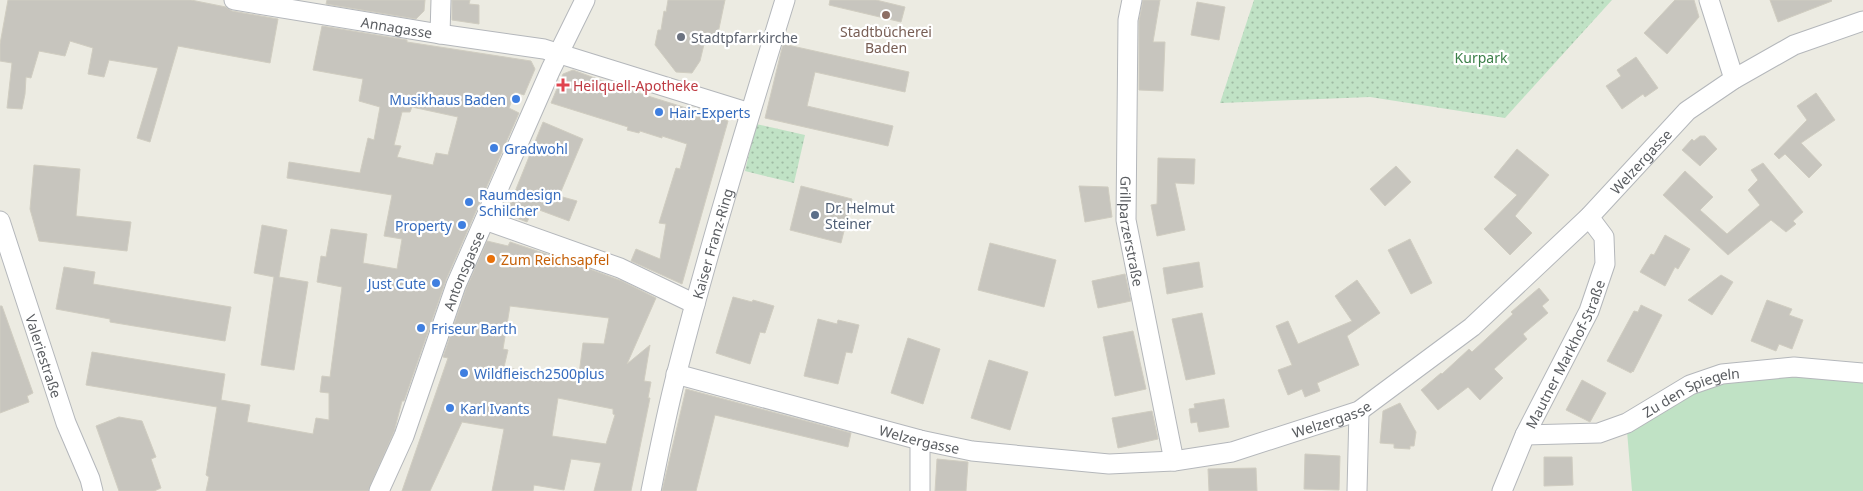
<svg xmlns="http://www.w3.org/2000/svg" width="1863" height="491" viewBox="0 0 1863 491" font-family="'Noto Sans',sans-serif">
	<style>
		.grass { fill: #c0e2c5 }
		.park { fill: url(#park-dots) }
		.building { fill: #c7c5be; stroke: #d0cdc1; fill-rule: evenodd }
		.lines { fill: none; stroke-linecap: round; stroke-linejoin: round }
		.minor-casing { stroke: #b4b7bb; stroke-width: 21 }
		.minor { stroke: #fff; stroke-width: 19 }
		.education-dot { fill: #8d6e63; stroke: #fff; stroke-width: 2 }
		.worship-dot { fill: #6b7280; stroke: #fff; stroke-width: 2 }
		.health-dot { fill: #e0444e; stroke: #fff; stroke-width: 2 }
		.shop-dot { fill: #3f7fe0; stroke: #fff; stroke-width: 2 }
		.service-dot { fill: #5c6f8a; stroke: #fff; stroke-width: 2 }
		.food-dot { fill: #e8710a; stroke: #fff; stroke-width: 2 }
		.labels { text-anchor: middle; dominant-baseline: central; stroke-width: 4.5; stroke-linejoin: round; paint-order: stroke }
		.street-label { font-size: 14px; fill: #5a5d61; stroke: #fff }
		.education-label { font-size: 14px; fill: #785e54; stroke: #fff }
		.worship-label { font-size: 14px; fill: #5b616d; stroke: #fff; text-anchor: start }
		.park-label { font-size: 14px; fill: #3b7f48; stroke: #fff }
		.health-label { font-size: 14px; fill: #be3a42; stroke: #fff; text-anchor: start }
		.shop-label { font-size: 14px; fill: #366cbe; stroke: #fff; text-anchor: start }
		.service-label { font-size: 14px; fill: #4e5e75; stroke: #fff; text-anchor: start }
		.food-label { font-size: 14px; fill: #c56008; stroke: #fff; text-anchor: start }
	</style>
	<defs>
		<pattern id="park-dots" width="8" height="8" patternUnits="userSpaceOnUse" patternTransform="scale(1.25)"><rect width="8" height="8" fill="#c0e2c5"/><path d="M2 2h.1M6 6h.1" fill="none" stroke="#9fbaa3" stroke-width="1.8" stroke-linecap="round"/></pattern>
	</defs>
	<rect width="100%" height="100%" fill="#ecebe2"/>
	<path class="grass" d="M1798,372L1863,376V491H1632L1627,431L1722,379Z"/>
	<path class="park" d="M1254,0H1612L1505,118L1370,97L1220,103Z
		M756,124L805,135L794,183L745,171Z"/>
	<path class="building" d="M8,0H191L226,7L232,11L278,19L270,63L178,46L150,142L137,138L158,68L109,60L104,77L88,74L93,48L70,41L65,56L39,51L31,78L26,77L25,94L22,109L7,108L12,63L0,61V44Z
		M327,0H425L424,11L416,19L326,4Z
		M452,0H470L469,4L479,5V24L452,20Z
		M668,0H725L717,38L706,36L700,61L692,73L676,72L655,45L658,30H661L664,11L666,12Z
		M830,0H876L905,7L901,22L829,5Z
		M1143,0H1160L1153,42H1165L1163,91L1139,90V21Z
		M1675,0H1694L1699,17L1667,54L1644,33Z
		M1770,0H1831L1832,1L1778,22Z
		M1197,2L1225,7L1219,40L1191,35Z
		M322,26L407,40V42L531,61L535,69L524,95L515,92L509,108L519,113L446,280L404,401H402L394,432L368,491H206L209,477L206,475L217,407L86,385L92,352L225,374L221,400L250,405L247,422L313,434L316,418L329,420V393L320,392L322,376L330,377L342,287L317,282L321,256L326,257L331,229L367,234L363,263L397,269L402,239L384,236L392,195L287,178L289,162L360,173L368,138L374,140L380,107L359,101L363,79L313,70ZM412,107L458,117L448,155L436,153L433,165L397,157L401,146L394,145L402,112H410Z
		M783,44L909,72L905,92L815,72L807,106L893,126L888,146L765,118Z
		M1636,57L1658,88L1645,97L1643,94L1622,109L1606,86L1621,76L1617,70Z
		M573,70L619,87L728,121L682,284L631,261L636,249L660,259L666,224L659,223L676,168L680,169L687,144L662,136V138L640,131L639,133L627,130L628,127L551,103L563,74Z
		M1816,93L1835,120L1801,143L1822,165L1809,178L1785,154L1779,159L1774,154L1807,120L1797,106Z
		M543,122L583,139L559,196L577,201L569,221L534,208L527,222L506,214Z
		M1700,136H1705L1717,149L1700,166L1682,150L1692,139L1694,141Z
		M1517,149L1549,175L1515,216L1532,233L1510,255L1484,229L1517,195L1494,177Z
		M1158,158L1195,159L1194,184L1175,183L1185,230L1157,236L1151,205L1157,204Z
		M1763,163L1803,212L1793,221L1796,224L1786,232L1771,220L1728,255L1663,195L1685,171L1713,197L1700,210L1727,234L1760,205L1748,190L1758,180L1751,170Z
		M34,165L80,169L76,216L131,222L127,251L39,241L30,209Z
		M1396,166L1411,182L1385,206L1370,189Z
		M801,186L852,199L841,243L790,230Z
		M1079,186L1108,187L1112,217L1085,222Z
		M262,225L287,230L279,277L308,282L294,370L261,365L274,277L254,273Z
		M1665,235L1690,249L1678,269L1675,267L1665,286L1640,272L1651,254L1654,255Z
		M1410,239L1432,283L1411,294L1388,250Z
		M487,241L508,246L510,242L568,261L622,281L656,298L627,364L650,345L644,381L651,382L648,398H650L631,491H594L601,463L571,459L564,490L534,485L533,491H492L504,429L462,422L430,491H402L448,358L443,357L466,289ZM510,306L609,318L604,344L583,343L578,382L504,367L508,350L503,349ZM558,398L613,409V414L615,415L606,444L552,436Z
		M990,243L1056,260L1044,307L978,290Z
		M1199,262L1203,287L1167,294L1163,268Z
		M64,267L95,272L93,284L231,307L225,341L110,322V319L56,309Z
		M1125,274L1131,301L1098,308L1092,281Z
		M1721,275L1733,282L1712,315L1688,300Z
		M1357,280L1380,313L1347,336L1359,365L1317,383L1320,391L1305,397L1302,389L1288,395L1278,370L1292,365L1276,326L1288,321L1298,344L1352,321L1335,296Z
		M1539,288L1549,300L1542,306L1548,313L1523,334L1527,339L1494,369L1503,378L1480,400L1468,387L1438,410L1421,390L1441,373L1442,374L1469,349L1472,352L1513,314L1511,312Z
		M733,297L752,302L753,300L774,306L765,333L760,332L750,364L716,353Z
		M1767,300L1792,309L1789,315L1803,320L1792,349L1779,344L1776,351L1751,341Z
		M1641,305L1662,315L1633,372L1632,371L1631,373L1607,361L1634,311L1638,312Z
		M0,306H2L33,393L27,396L29,402L0,413Z
		M1202,313L1215,374L1186,380L1172,319Z
		M818,319L837,324L838,320L859,325L852,353L846,352L838,384L804,376Z
		M1133,331L1146,389L1115,396L1103,337Z
		M908,338L940,349L923,404L891,393Z
		M989,360L1028,372L1010,430L971,418Z
		M1582,380L1606,393L1590,422L1566,410Z
		M686,389L851,433L848,447L715,415L696,491H662Z
		M1224,399L1229,427L1199,432L1197,422L1191,423L1189,409L1195,408L1194,404Z
		M1400,403L1416,432L1414,446H1410V449L1394,448V444L1380,443L1383,411Z
		M1152,411L1158,439L1118,448L1112,418Z
		M119,417L142,421L156,457L151,459L161,488L154,491H119L96,426Z
		M1305,454L1340,456L1339,490L1304,489Z
		M1544,457H1572L1573,485L1544,486Z
		M937,459L968,462L966,491H935Z
		M1256,468L1257,491H1209L1208,469Z"/>
	<g class="lines">
		<g class="minor-casing">
			<g id="minor">
				<path id="s1" d="M234,0L440,34L544,49L750,113"/>
				<path id="s2" d="M1132,0L1128,20L1126,220L1174,461"/>
				<path d="M1709,0L1734,79"/>
				<path d="M440,34L441,0"/>
				<path d="M485,220L620,268L695,304"/>
				<path id="s3" d="M0,221L66,423L90,479L93,491"/>
				<path id="s4" d="M676,374L920,440L972,451L1109,464L1174,461L1232,452L1359,411L1472,327L1589,217L1687,111L1734,79L1794,45L1863,21"/>
				<path id="s5" d="M1525,435L1599,433L1627,423L1690,385L1722,374L1794,367L1863,373"/>
				<path id="s6" d="M379,491L404,436L456,285L551,69L585,0"/>
				<path id="s7" d="M651,491C659,451 667,411 677,372C709,247 747,123 785,0"/>
				<path d="M920,491V440"/>
				<path d="M1357,491L1359,411"/>
				<path id="s8" d="M1502,491L1525,435L1589,311L1605,264L1604,237L1589,217"/>
			</g>
		</g>
		<use href="#minor" class="minor"/>
	</g>
	<circle class="education-dot" cx="886" cy="15" r="5"/>
	<circle class="worship-dot" cx="681" cy="37" r="5"/>
	<path class="health-dot" d="M560.5 77.5h5v5h5v5h-5v5h-5v-5h-5v-5h5z"/>
	<g class="shop-dot">
		<circle cx="516" cy="99" r="5"/>
		<circle cx="659" cy="112" r="5"/>
		<circle cx="494" cy="148" r="5"/>
		<circle cx="469" cy="202" r="5"/>
		<circle cx="462" cy="225" r="5"/>
		<circle cx="436" cy="283" r="5"/>
		<circle cx="421" cy="328" r="5"/>
		<circle cx="464" cy="373" r="5"/>
		<circle cx="450" cy="408" r="5"/>
	</g>
	<circle class="service-dot" cx="815" cy="215" r="5"/>
	<circle class="food-dot" cx="491" cy="259" r="5"/>
	<g class="labels">
		<g class="street-label">
			<text stroke="none"><textPath href="#s1" startOffset="165">Annagasse</textPath></text>
			<text stroke="none"><textPath href="#s4" startOffset="1078">Welzergasse</textPath></text>
			<text stroke="none"><textPath href="#s2" startOffset="232">Grillparzerstraße</textPath></text>
			<text stroke="none"><textPath href="#s7" startOffset="255">Kaiser Franz-Ring</textPath></text>
			<text stroke="none"><textPath href="#s6" startOffset="236">Antonsgasse</textPath></text>
			<text stroke="none"><textPath href="#s8" startOffset="151">Mautner Markhof-Straße</textPath></text>
			<text stroke="none"><textPath href="#s3" startOffset="142">Valeriestraße</textPath></text>
			<text stroke="none"><textPath href="#s5" startOffset="176">Zu den Spiegeln</textPath></text>
			<text stroke="none"><textPath href="#s4" startOffset="672">Welzergasse</textPath></text>
			<text stroke="none"><textPath href="#s4" startOffset="252">Welzergasse</textPath></text>
		</g>
		<g class="education-label">
			<text x="886" y="31">Stadtbücherei<tspan x="886" dy="16">Baden</tspan></text>
		</g>
		<g class="worship-label">
			<text x="691" y="37">Stadtpfarrkirche</text>
		</g>
		<g class="park-label">
			<text x="1481" y="57">Kurpark</text>
		</g>
		<g class="health-label">
			<text x="573" y="85">Heilquell-Apotheke</text>
		</g>
		<g class="shop-label">
			<text x="506" y="99" text-anchor="end">Musikhaus Baden</text>
			<text x="669" y="112">Hair-Experts</text>
			<text x="504" y="148">Gradwohl</text>
			<text x="479" y="194">Raumdesign<tspan x="479" dy="16">Schilcher</tspan></text>
			<text x="452" y="225" text-anchor="end">Property</text>
			<text x="426" y="283" text-anchor="end">Just Cute</text>
			<text x="431" y="328">Friseur Barth</text>
			<text x="474" y="373">Wildfleisch2500plus</text>
			<text x="460" y="408">Karl Ivants</text>
		</g>
		<g class="service-label">
			<text x="825" y="207">Dr. Helmut<tspan x="825" dy="16">Steiner</tspan></text>
		</g>
		<g class="food-label">
			<text x="501" y="259">Zum Reichsapfel</text>
		</g>
	</g>
</svg>
